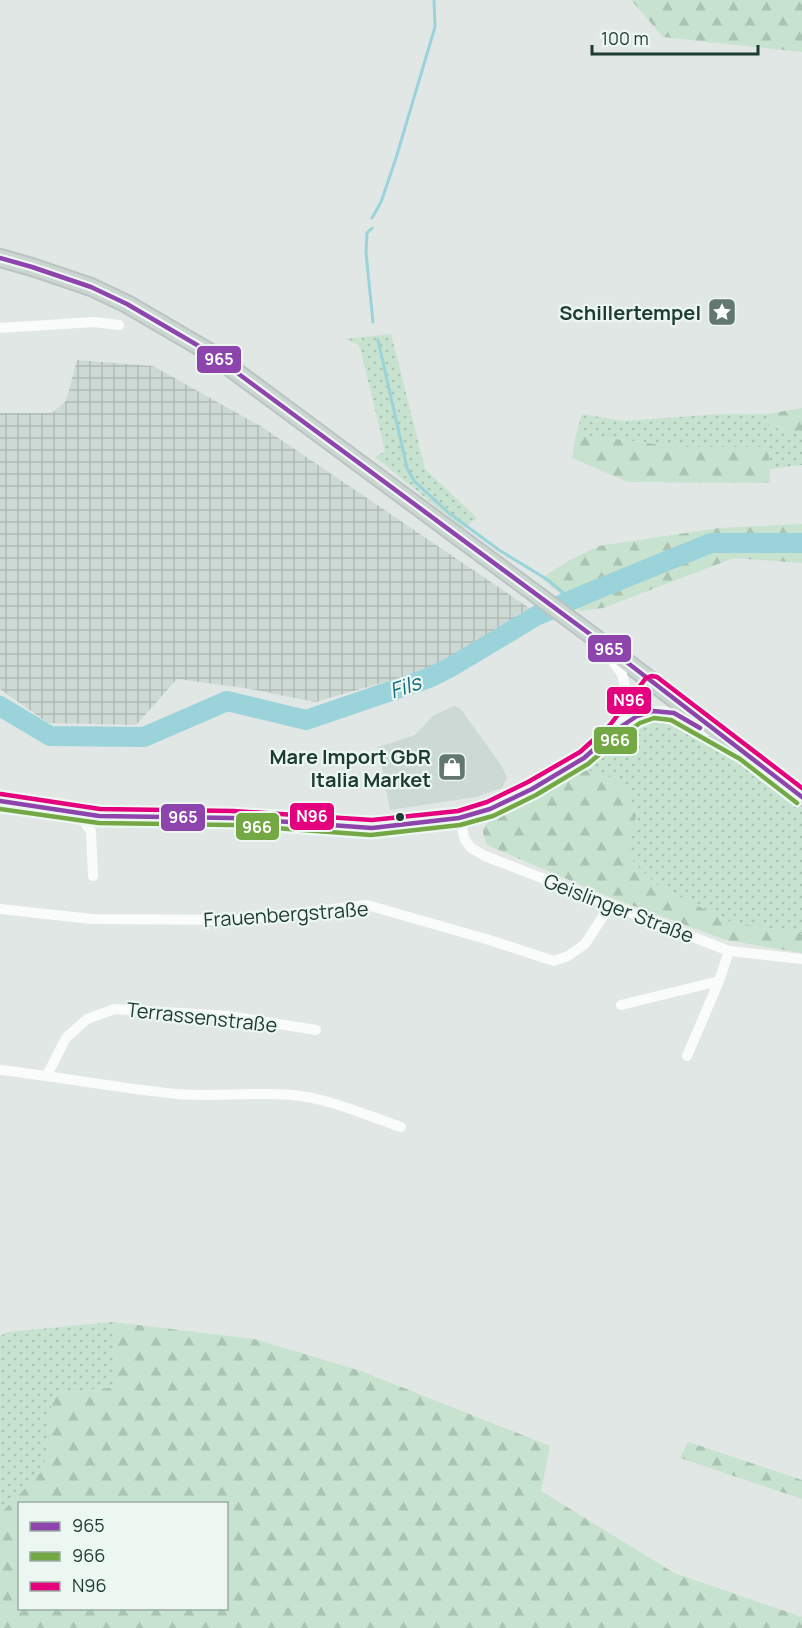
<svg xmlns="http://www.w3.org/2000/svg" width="802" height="1628" viewBox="0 0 802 1628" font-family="Manrope,sans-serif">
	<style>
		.built { fill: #cdd9d4 }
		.industrial { fill: url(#industrial-grid) }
		.grass { fill: url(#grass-dots) }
		.forest { fill: url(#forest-firs); fill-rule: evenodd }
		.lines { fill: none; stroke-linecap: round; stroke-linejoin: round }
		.stream { stroke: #9bd3da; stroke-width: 3 }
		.river { stroke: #9bd3da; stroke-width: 20 }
		.primary-casing { stroke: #bac4c1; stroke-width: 20 }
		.street { stroke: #fafbfb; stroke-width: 10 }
		.primary { stroke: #cbd5d2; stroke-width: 16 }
		.bus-1-casing { stroke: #edf7f2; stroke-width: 9 }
		.bus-2-casing { stroke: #edf7f2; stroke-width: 9 }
		.bus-3-casing { stroke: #edf7f2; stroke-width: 9 }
		.bus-1 { stroke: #8e44ad; stroke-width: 4.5 }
		.bus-2 { stroke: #74a844; stroke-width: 4.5 }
		.bus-3 { stroke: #e5007d; stroke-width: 4.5 }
		.bus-dot { fill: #1d3b32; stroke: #edf7f2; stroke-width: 2 }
		.labels { text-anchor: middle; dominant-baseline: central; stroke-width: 4.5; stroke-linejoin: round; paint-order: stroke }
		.poi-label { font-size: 20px; font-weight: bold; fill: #1d3b32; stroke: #edf7f2; text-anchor: end }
		.street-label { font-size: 20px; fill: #1d3b32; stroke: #edf7f2 }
		.water-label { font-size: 21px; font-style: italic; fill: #136c7b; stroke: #edf7f2 }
		.line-badge { stroke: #edf7f2; stroke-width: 2 }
		.badge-label { font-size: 16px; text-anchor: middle; font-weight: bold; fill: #fff }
	</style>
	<defs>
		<pattern id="industrial-grid" width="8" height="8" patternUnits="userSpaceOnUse" patternTransform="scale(1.5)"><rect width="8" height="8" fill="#cdd9d4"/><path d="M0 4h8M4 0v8" fill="none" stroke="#b0bbb6"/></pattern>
		<pattern id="grass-dots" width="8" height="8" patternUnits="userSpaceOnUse" patternTransform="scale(1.5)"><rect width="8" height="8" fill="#c7e2cf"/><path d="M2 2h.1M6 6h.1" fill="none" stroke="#aac3b2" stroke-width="1.8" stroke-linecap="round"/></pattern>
		<pattern id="forest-firs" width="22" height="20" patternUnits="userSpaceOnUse" patternTransform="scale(1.5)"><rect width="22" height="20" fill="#c7e2cf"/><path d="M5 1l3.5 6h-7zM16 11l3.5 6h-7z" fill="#aac3b2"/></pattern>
	</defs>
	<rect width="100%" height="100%" fill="#e0e7e4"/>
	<path class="built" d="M454,706L460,708L501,765L507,778L502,788L476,797L390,810L378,747L415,735L434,715Z"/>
	<path class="industrial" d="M77,360L153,366L262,427L535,612L441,666L315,702L245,688L177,679L136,725L48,723L0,689V413H52L66,401Z"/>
	<path class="grass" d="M391,334L425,469L477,518L463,528L375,457L385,451L361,351L358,344L345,339Z
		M582,414L624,421L720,414H767L768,426L802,434V465L770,469L769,447H679L576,434Z
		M652,716L671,717L802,808V933L730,922L658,886L633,862L630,847L636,816L604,773L583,770L638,724Z
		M113,1322L117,1387L53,1394L44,1469L0,1514V1336L8,1332Z"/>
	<path class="forest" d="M631,0H802V52L663,37Z
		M802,408V434L768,426L767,414Z
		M576,434L679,447H769L770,483L628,482L572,458Z
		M802,524V563L734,558L603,608L581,611L541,578L570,560L599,546L719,528Z
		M583,770L604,773L628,791L636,816L630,847L633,862L658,886L730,922L802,933V953L726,940L612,898L487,845L482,830L490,819Z
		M113,1322L254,1339L361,1371L550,1446L541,1491L674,1573L802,1617V1628H0V1514L44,1469L53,1394L117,1387ZM20,1504H226V1608H20Z
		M688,1442L802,1480V1499L680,1458Z"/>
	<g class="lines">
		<path class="stream" d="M372,218L381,202L396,158L435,27L434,0
			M372,228L367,233L366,253L373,322
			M378,340L407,468L414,481L449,513L499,550L548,580L572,600"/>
		<path class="river" d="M0,706L50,736L144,737L227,701L306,720L429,678L451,667L536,616L588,593L711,543H802"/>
		<g class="primary-casing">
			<path id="primary" d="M0,258L32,267L91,287L127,304L209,352L598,640L802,797"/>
		</g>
		<path class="street" d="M0,328L94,322L119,325
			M603,648L622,674L626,691L625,718
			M624,725C661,701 672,712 707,732
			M0,801L99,816L232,818L372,828L459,818L490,809L532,789L584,758L616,730L652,683
			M78,813L91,831L93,876
			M459,818L465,840L471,848L485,856L729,951L802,959
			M0,909L92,919L238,920L367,905L486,939L554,961L568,956L585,944L611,904
			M621,1005L719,981L729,951
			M687,1056L719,981
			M0,1070C59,1077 118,1088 177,1094C215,1097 254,1092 291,1095C329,1098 365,1115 401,1127
			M47,1075L66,1038L87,1019L115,1009L229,1016L316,1030"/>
		<use href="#primary" class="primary"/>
		<g class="bus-1-casing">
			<path id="bus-1" d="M0,258L32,267L91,287L127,304L209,352L598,640L802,797
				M0,801L99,816L232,818L372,828L459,818L490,809L532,789L584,758L616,730L637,716L653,711L674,713L700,728"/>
		</g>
		<g class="bus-2-casing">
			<path id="bus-2" d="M0,809L99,823L232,825L371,835L460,825L493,816L536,795L588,764L621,736L640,723L654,718L671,720L740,759L797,803"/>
		</g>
		<g class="bus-3-casing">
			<path id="bus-3" d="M1,794L100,809L233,811L372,820L458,811L487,802L528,782L580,752L610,725L646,678L652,676L657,677L802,788"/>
		</g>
		<use href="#bus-1" class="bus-1"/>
		<use href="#bus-2" class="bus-2"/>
		<use href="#bus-3" class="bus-3"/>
	</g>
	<defs>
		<g id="sight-square" transform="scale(1.5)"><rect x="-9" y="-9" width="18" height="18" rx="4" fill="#617770" stroke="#edf7f2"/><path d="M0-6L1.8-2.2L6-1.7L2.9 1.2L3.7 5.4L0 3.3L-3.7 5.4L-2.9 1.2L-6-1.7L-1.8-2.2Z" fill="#fff"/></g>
		<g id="shop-square" transform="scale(1.5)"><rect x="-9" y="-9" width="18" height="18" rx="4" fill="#617770" stroke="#edf7f2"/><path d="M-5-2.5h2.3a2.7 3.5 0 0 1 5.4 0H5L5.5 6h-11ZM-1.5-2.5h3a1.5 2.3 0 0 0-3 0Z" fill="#fff"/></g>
	</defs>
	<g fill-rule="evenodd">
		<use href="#sight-square" x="722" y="312"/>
		<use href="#shop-square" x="452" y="767"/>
	</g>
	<circle class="bus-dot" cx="400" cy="817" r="5"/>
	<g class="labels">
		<g class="poi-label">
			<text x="701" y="312">Schillertempel</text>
			<text x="431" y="756">Mare Import GbR<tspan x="431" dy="23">Italia Market</tspan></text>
		</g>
		<g class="street-label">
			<text transform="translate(619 908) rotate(21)">Geislinger Straße</text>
			<text transform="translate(286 914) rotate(-4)">Frauenbergstraße</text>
			<text transform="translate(202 1017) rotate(6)">Terrassenstraße</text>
		</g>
		<g class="water-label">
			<text transform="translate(405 686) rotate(-19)">Fils</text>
		</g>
	</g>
	<g class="line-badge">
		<rect x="196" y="345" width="46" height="29" rx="6" fill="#8e44ad"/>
		<rect x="587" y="634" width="45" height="29" rx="6" fill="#8e44ad"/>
		<rect x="606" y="686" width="46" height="29" rx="6" fill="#e5007d"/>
		<rect x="593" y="726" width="45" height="29" rx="6" fill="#74a844"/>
		<rect x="289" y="802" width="46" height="29" rx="6" fill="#e5007d"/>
		<rect x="160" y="803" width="46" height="29" rx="6" fill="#8e44ad"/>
		<rect x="235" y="812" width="45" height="29" rx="6" fill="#74a844"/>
	</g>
	<g class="badge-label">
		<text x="219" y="365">965</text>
		<text x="609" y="655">965</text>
		<text x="629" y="706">N96</text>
		<text x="615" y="746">966</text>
		<text x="312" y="822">N96</text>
		<text x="183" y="823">965</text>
		<text x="257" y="833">966</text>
	</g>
	<rect x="18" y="1502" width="210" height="108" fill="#edf7f2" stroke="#9aaca5" stroke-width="1.5"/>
	<rect x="30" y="1522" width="30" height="9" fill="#8e44ad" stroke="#9aaca5" stroke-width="1.5"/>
	<text x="72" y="1532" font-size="18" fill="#1d3b32">965</text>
	<rect x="30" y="1552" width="30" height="9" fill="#74a844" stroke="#9aaca5" stroke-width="1.5"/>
	<text x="72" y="1562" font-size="18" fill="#1d3b32">966</text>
	<rect x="30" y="1582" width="30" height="9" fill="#e5007d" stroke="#9aaca5" stroke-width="1.5"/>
	<text x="72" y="1592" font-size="18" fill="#1d3b32">N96</text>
	<path d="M592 45v9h166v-9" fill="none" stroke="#1d3b32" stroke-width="3"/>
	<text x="601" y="45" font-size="18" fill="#1d3b32" stroke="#edf7f2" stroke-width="4.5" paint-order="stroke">100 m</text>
</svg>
